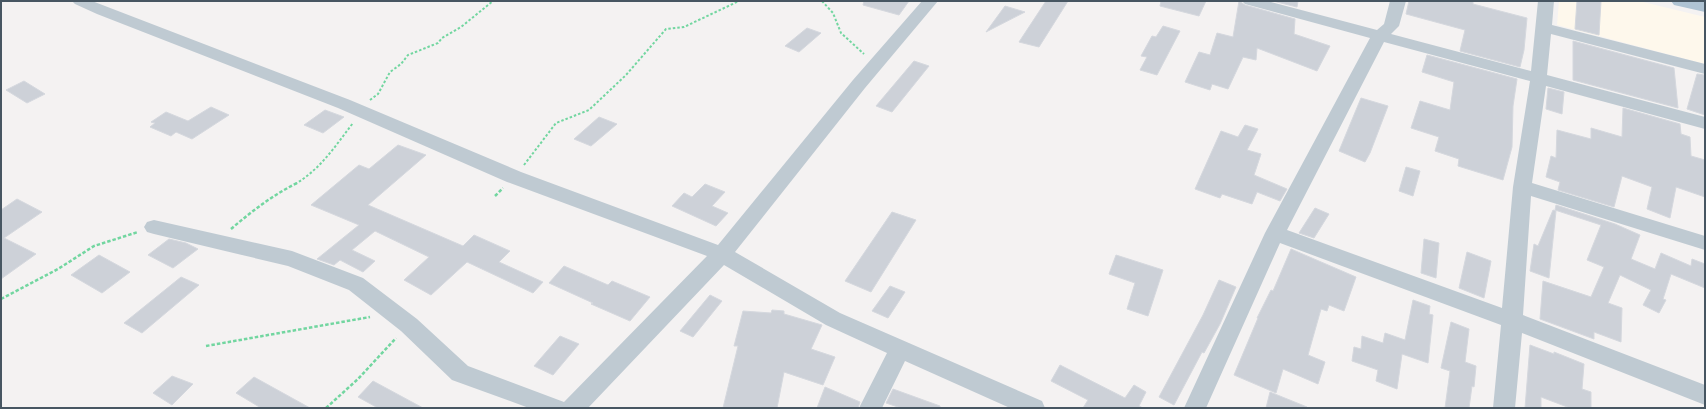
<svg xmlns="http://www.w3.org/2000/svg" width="1706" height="409" viewBox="0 0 1706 409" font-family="Lato,sans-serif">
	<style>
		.commercial { fill: #fef8ec }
		.building { fill: #cdd1d8; stroke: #d5d8de }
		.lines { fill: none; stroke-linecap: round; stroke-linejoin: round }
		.path-far1 { stroke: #72d6a0; stroke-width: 2; stroke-dasharray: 2.5 2; stroke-linecap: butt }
		.path { stroke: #72d6a0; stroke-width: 2.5; stroke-dasharray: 3.5 2; stroke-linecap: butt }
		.street { fill: #bfcad2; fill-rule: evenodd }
		.primary { fill: #afc3d3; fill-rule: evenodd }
	</style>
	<rect width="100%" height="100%" fill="#f4f2f2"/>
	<path class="commercial" d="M1559,1H1639L1705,17V64L1557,25Z"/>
	<path class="building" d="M864,1H909L899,15L863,5Z
		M1046,1H1068L1039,47L1019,42Z
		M1161,1H1206L1199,16L1160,6Z
		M1239,1L1245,5L1295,19L1294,34L1330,46L1317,71L1257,48L1256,60L1243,57L1228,89L1212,84L1210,90L1185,82L1199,52L1210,55L1217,33L1233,37Z
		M1273,1H1298L1297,7Z
		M1409,1H1473V4L1527,18L1524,50L1520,67L1460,51L1465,30L1406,14Z
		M1577,1H1601L1599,35L1575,29Z
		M1005,6L1025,12L986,32Z
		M1163,26L1180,31L1157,75L1140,70L1147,57L1141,56L1152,36L1156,37Z
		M807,28L821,33L799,52L785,46Z
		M1573,41L1674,68L1678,108L1573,80Z
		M1427,55L1517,79L1513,106L1512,147L1503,180L1458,166L1459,159L1435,151L1439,137L1411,128L1420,101L1450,110L1454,82L1422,72Z
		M914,61L929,66L892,112L876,106Z
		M1697,74L1705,75V115L1687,109Z
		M24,81L45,94L27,103L6,90Z
		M1548,88L1564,92L1562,114L1546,109Z
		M1361,98L1388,106L1370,153L1365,162L1339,151Z
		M211,107L229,115L192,139L176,132L171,136L150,127L155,123L151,122L166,112L188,121Z
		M1623,108L1680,124L1681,134L1690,137L1691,156L1705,160V197L1676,187L1670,218L1647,209L1652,187L1622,176L1614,207L1558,190L1560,182L1546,177L1551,156L1556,158L1557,130L1591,139V128L1622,137Z
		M325,110L344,117L323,133L304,125Z
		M599,117L617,124L591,146L574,139Z
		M1245,125L1258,129L1247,150L1261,154L1254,175L1287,189L1280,201L1257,192L1252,204L1222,194L1220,198L1195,189L1221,131L1238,137Z
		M398,145L426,155L368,205L463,246L474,235L510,251L499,262L543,282L533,293L467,262L431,295L404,280L429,257L375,231L352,250L375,261L363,272L340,260L334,265L317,259L359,225L311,205L359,165L369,169Z
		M1406,167L1420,171L1413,196L1399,191Z
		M705,184L725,192L712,206L728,213L716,226L672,206L684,193L692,197Z
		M17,199L42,212L4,238L36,254L1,279V210Z
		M1556,205L1615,224L1640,235L1631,259L1655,269L1661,253L1691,266L1692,259L1705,264V288L1671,274L1663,299L1666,300L1659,313L1643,305L1651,290L1620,275L1608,303L1622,308L1621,342L1594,332V339L1540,319L1543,281L1591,297L1604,267L1587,260L1601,225L1555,210Z
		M1315,208L1329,214L1314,238L1299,233Z
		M1553,210L1556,211L1549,278L1530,271L1534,244L1538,246Z
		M892,212L916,220L871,292L845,281Z
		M169,239L186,243L198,249L173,268L148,255Z
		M1424,239L1439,243L1436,278L1421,273Z
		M1291,249L1356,277L1344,311L1329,305L1327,311L1321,309L1308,355L1325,362L1318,384L1283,369L1276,393L1234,375L1258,318H1257L1271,290L1273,291Z
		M1467,252L1491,261L1484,298L1459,288Z
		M99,255L130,272L102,293L71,275Z
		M1116,255L1163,270L1148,316L1127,309L1135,283L1109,274Z
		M564,266L608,285L612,281L650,297L630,321L591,304L593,303L549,283Z
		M181,277L199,285L142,333L124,323Z
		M1219,280L1236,287L1220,324L1204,353L1202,352L1174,405L1159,397L1203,315Z
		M890,286L905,292L888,318L872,311Z
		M710,295L722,301L693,337L680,331Z
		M1413,300L1430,306L1429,314L1433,315L1428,363L1402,354L1397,389L1376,381L1378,370L1352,361L1354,347L1361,349L1362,336L1383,343L1385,333L1405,340Z
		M772,310L784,311V314L822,325L811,349L835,357L823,385L784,372L777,408H723L738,346H734L743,311L771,313Z
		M1451,322L1469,329L1465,362L1476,366L1474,387L1472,386L1469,408H1445L1450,371L1441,368Z
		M560,336L579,344L553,375L534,366Z
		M1530,345L1554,354V352L1584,364L1582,389L1591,392V408H1570L1541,397V408H1525Z
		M1060,365L1125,398L1134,385L1146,392L1139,406L1143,408H1083L1088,400L1051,381Z
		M172,376L193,384L172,405L153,393Z
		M254,377L310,408H261L236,393Z
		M373,381L423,408H378L358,397Z
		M825,387L860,402L858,408H817Z
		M893,389L940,406V408H901L886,403Z
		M1270,392L1307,407V408H1266Z"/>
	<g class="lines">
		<path class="path-far1" d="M822,1L833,13L841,33L864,54
			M370,100L378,94L390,72L401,64L408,55L438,43L442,38L461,27L493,1
			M524,165L556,123L589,110L626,75L666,29L684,27L739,1
			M295,184C320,170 336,145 353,123"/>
		<path class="path" d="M495,196L503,188
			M231,229C252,211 273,195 297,183
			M1,299L58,269L94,246L138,232
			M206,346L370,317
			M326,408L358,379L396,338"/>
		<path class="street" d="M72,1H92L350,100L521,172L718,245L853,80L922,1H938L865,88L735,252L840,313L1042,401L1045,408H1010L905,361L882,408H859L887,353L826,325L724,265L588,408H529L452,380L401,331L349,290L288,266L154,234L147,232L144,227L147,222L154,220L292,251L363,278L417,319L468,366L564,402L707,256L507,182L338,108L97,14L75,4Z
			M1242,1H1267L1377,30L1384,24L1390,1H1406L1399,26L1391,34L1531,71L1538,1H1554L1552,25L1705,64V74L1551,34L1547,75L1705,117V129L1546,86L1532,183L1705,236V250L1531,196L1523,315L1705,385V405L1522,333L1515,408H1493L1501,325L1280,243L1206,408H1184L1265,233L1370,38L1245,4ZM1384,42L1530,81L1513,187L1502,308L1287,230Z"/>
		<path class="primary" d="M1671,1L1705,2V12L1674,5Z"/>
	</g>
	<rect width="1706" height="409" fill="none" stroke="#475662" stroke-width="4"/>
</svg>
